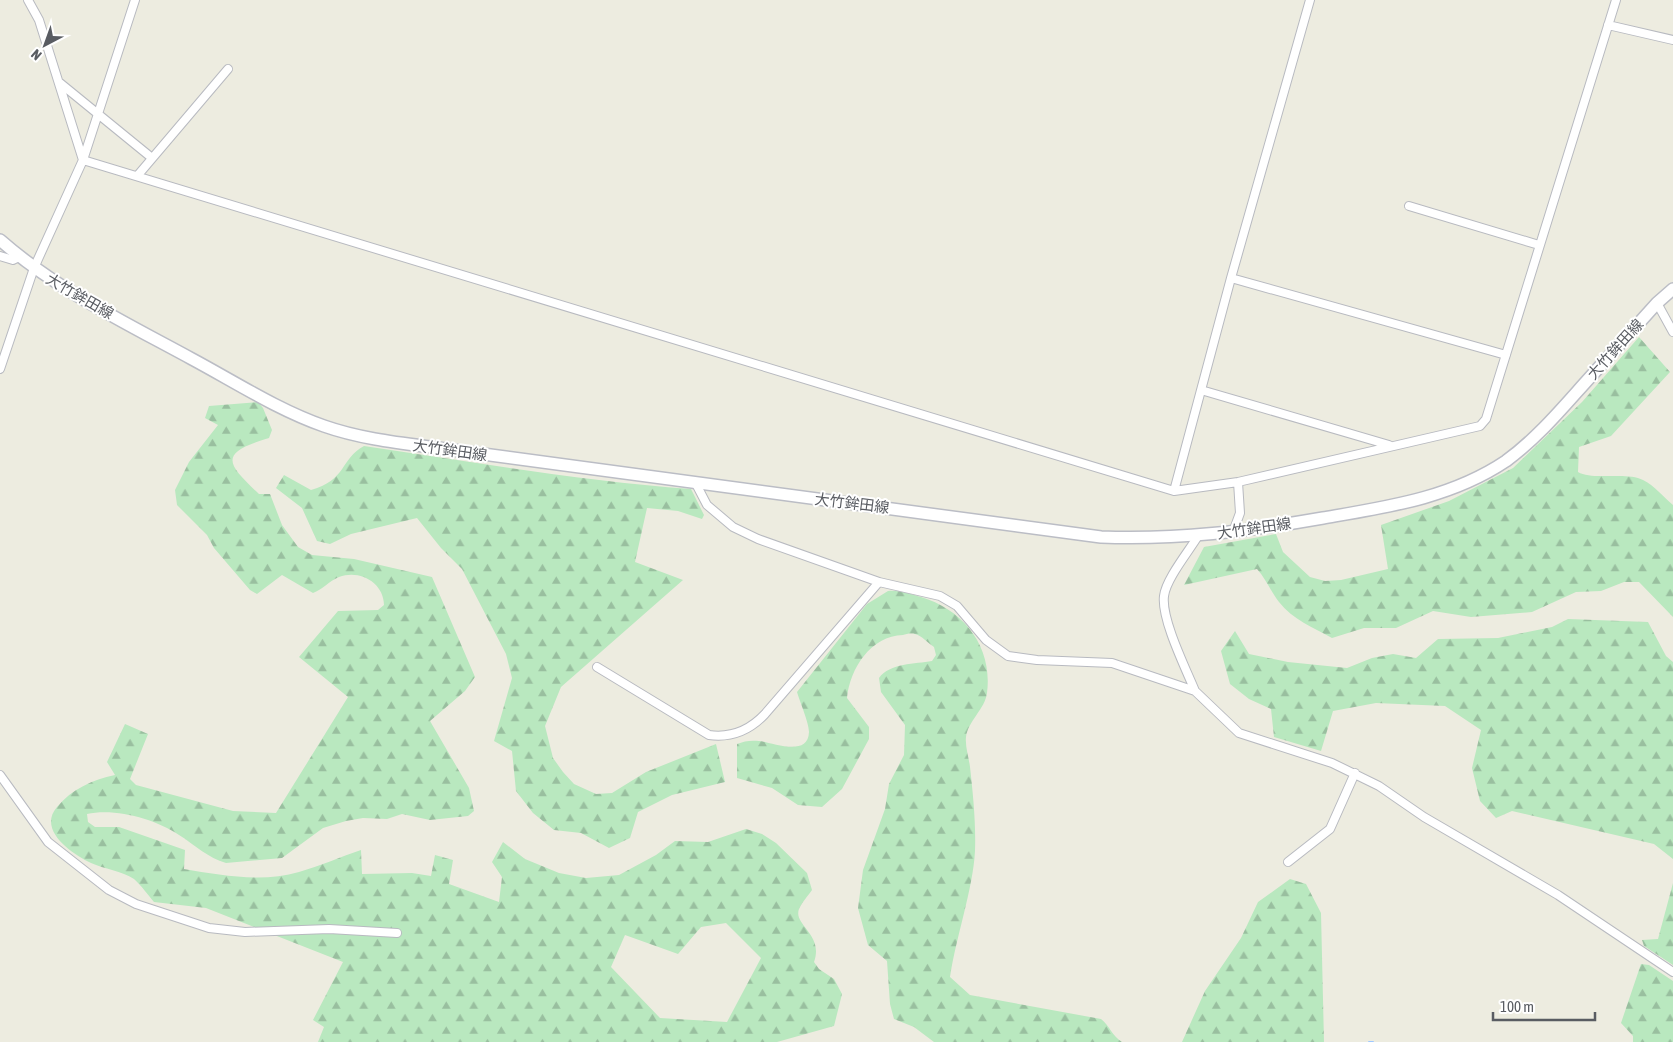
<svg xmlns="http://www.w3.org/2000/svg" width="1673" height="1042" viewBox="0 0 1673 1042" font-family="'Asap Condensed','Noto Sans JP',sans-serif">
	<style>
		.forest { fill: url(#forest-firs); fill-rule: evenodd }
		.lines { fill: none; stroke-linecap: round; stroke-linejoin: round }
		.stream { stroke: #9ec8ff; stroke-width: 2 }
		.street-casing { stroke: #b8bac0; stroke-width: 10 }
		.secondary-casing { stroke: #bbbdc5; stroke-width: 14 }
		.street { stroke: #fff; stroke-width: 8 }
		.secondary { stroke: #fff; stroke-width: 11 }
		.labels { text-anchor: middle; dominant-baseline: central; stroke-width: 4; stroke-linejoin: round; paint-order: stroke }
		.street-label { font-size: 15px; fill: #595c62; stroke: #fff }
	</style>
	<defs>
		<pattern id="forest-firs" width="22" height="20" patternUnits="userSpaceOnUse" patternTransform="scale(1.25)"><rect width="22" height="20" fill="#b9e8bf"/><path d="M5 1l3.5 6h-7zM16 11l3.5 6h-7z" fill="#99bf9f"/></pattern>
	</defs>
	<rect width="100%" height="100%" fill="#edece0"/>
	<path class="forest" d="M1639,337L1670,372L1611,436L1579,447L1578,472C1593,481 1627,471 1643,480C1654,485 1664,498 1673,505V617L1639,582H1624L1601,591L1576,592L1532,612L1471,617L1433,611L1396,628H1364L1332,638C1314,628 1292,619 1279,602C1271,592 1266,579 1257,569L1184,585L1204,547L1276,534L1283,552L1310,577L1325,581L1341,580L1388,569L1381,525L1449,501L1513,468L1582,402Z
		M258,402L263,408L272,430L269,438C218,453 226,463 259,494H270L282,525L298,547L312,555L354,559L432,577L475,677L465,691L430,721L469,788L474,811L468,816L430,820L402,814L387,819L363,818L346,821L323,828L282,858L226,863C208,858 195,845 179,835C155,819 116,808 87,814L88,822L95,827H119L185,850L184,869C220,875 262,883 299,872C320,866 340,857 361,850L362,874L412,873L431,876L435,855L453,860L449,884L499,902L502,877L492,862L503,842L525,859L559,873L586,878L619,875L656,855L675,841L708,842L746,829L762,834L776,843L807,873L812,890C808,896 802,902 799,909C793,925 824,934 814,962L819,969L834,979L842,994L834,1026L777,1042H318L324,1027L313,1020L343,962L206,908L154,902C148,895 141,885 134,879C122,871 104,869 91,863C72,854 37,830 57,807C72,789 92,780 115,775L107,762L125,724L148,734L130,779L136,785L233,811L276,813L348,697L299,657L338,611L378,610L384,605C384,583 360,569 339,577C329,581 322,590 313,593L282,575L257,594L250,590L214,548L207,535L177,505L175,490L189,462L218,425L205,418L209,406ZM726,923L761,958L727,1022L660,1018L611,967L625,935L678,954L701,927Z
		M364,446C473,462 581,481 691,489L704,515L702,519L678,511L647,508L635,562L683,580L561,687L545,726L553,758L563,772L574,784L596,794L612,793L646,772L716,744L725,782L672,795L638,812L630,838L609,848L581,833L554,830L533,813L516,791L512,751L494,741L512,678L506,654L462,569L441,548L417,518L351,534L330,544L317,541L302,508L276,488L284,475L311,490C347,480 340,459 364,446Z
		M888,591C900,590 910,594 921,597C964,610 993,647 987,693C985,709 968,721 966,737C965,747 969,758 970,767C973,794 976,824 975,851C973,889 956,937 950,977L970,995L1101,1019C1110,1026 1112,1036 1122,1042H934L914,1027L894,1019L890,1004L887,961L868,945L858,908L863,870L885,809L889,784L904,755L905,725L881,692L879,678C890,663 915,664 932,661L936,655L934,647C928,643 921,635 915,634C911,633 906,634 903,635C871,636 850,668 847,698L869,727V739L842,789L822,807L798,805L772,788L737,778V744C744,741 751,740 759,741C772,742 808,758 809,732C809,723 800,702 797,692L867,604Z
		M1568,619L1648,622L1666,656L1673,662V859L1654,844L1512,811L1496,818L1480,801L1472,768L1481,730L1445,706L1376,703L1333,711L1321,751L1274,737L1271,709L1249,699L1230,684L1221,651L1235,631L1249,654L1288,662L1347,668L1372,658L1393,654L1416,658L1438,639L1498,638L1552,627Z
		M1290,879L1306,884L1321,913L1324,1042H1182L1205,991L1241,938L1258,902Z
		M1673,883V965L1644,946L1642,940L1658,939Z
		M1641,964L1649,965L1673,981V1042H1633V1036L1621,1023Z"/>
	<g class="lines">
		<path class="stream" d="M1369,1042H1373"/>
		<g class="street-casing">
			<path id="street" d="M28,0L39,20L83,160
				M1608,25L1673,40
				M60,83L152,158
				M83,160L1174,491L1238,482L1480,426L1486,419L1616,0
				M138,175L228,69
				M1409,206L1539,245
				M0,256L13,260L19,257
				M1231,278L1506,355
				M1657,303L1673,332
				M0,369L34,268L83,160L135,0
				M1201,390L1389,445
				M695,482L707,505L733,527L758,539L879,582L940,596L957,606L986,640L1008,656L1037,660L1112,663L1195,691L1239,733L1332,763L1379,786L1424,817L1558,895L1673,972
				M1174,491L1231,278L1310,0
				M1233,532L1240,513L1238,482
				M597,667L709,735C731,738 750,730 765,714L879,582
				M1195,691C1186,669 1161,619 1164,596C1166,579 1189,551 1198,536
				M0,775L48,842L109,890L136,904L209,928L245,932L329,929L397,933
				M1288,862L1330,829L1355,773"/>
		</g>
		<g class="secondary-casing">
			<path id="secondary" d="M0,240C57,290 126,323 192,359C235,382 278,410 324,426C361,439 400,443 438,448L1101,537C1177,540 1249,531 1323,518C1387,507 1451,498 1506,461C1536,439 1559,412 1584,384C1608,357 1633,330 1657,303L1673,289"/>
		</g>
		<use href="#street" class="street"/>
		<use href="#secondary" class="secondary"/>
	</g>
	<g class="labels">
		<g class="street-label">
			<text transform="translate(80 296) rotate(30)">大竹鉾田線</text>
			<text transform="translate(1615 349) rotate(-48)">大竹鉾田線</text>
			<text transform="translate(450 450) rotate(8)">大竹鉾田線</text>
			<text transform="translate(852 503) rotate(7)">大竹鉾田線</text>
			<text transform="translate(1254 528) rotate(-8)">大竹鉾田線</text>
		</g>
	</g>
	<g transform="translate(45 45) rotate(221)" stroke="#ffffff" stroke-width="4" paint-order="stroke">
	<path d="M0-4L9 19L0 12L-9 19Z" fill="#595c62"/>
	<text y="-8" font-size="14" font-weight="bold" text-anchor="middle" fill="#595c62">N</text>
	</g>
	<path d="M1493 1012v8h102v-8" fill="none" stroke="#595c62" stroke-width="2.5"/>
	<text x="1500" y="1012" font-size="15" fill="#595c62" stroke="#ffffff" stroke-width="4" paint-order="stroke">100 m</text>
</svg>
